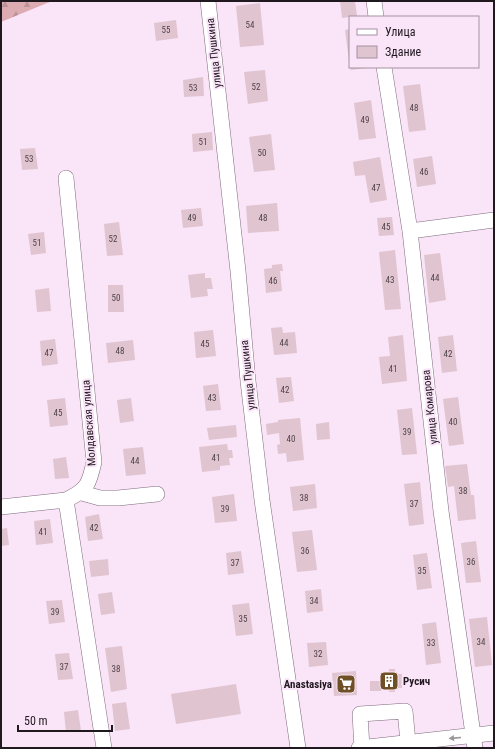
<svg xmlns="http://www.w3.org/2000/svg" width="495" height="749" viewBox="0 0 495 749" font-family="'Roboto Condensed',sans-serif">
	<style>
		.forest { fill: url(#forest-firs) }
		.building { fill: #e0c4d0 }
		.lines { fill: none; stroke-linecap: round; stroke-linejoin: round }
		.minor-casing { stroke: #7e6b7c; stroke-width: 16 }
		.minor { stroke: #fff; stroke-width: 15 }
		.oneway { fill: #9b979a }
		.labels { text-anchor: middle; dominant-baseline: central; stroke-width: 4; stroke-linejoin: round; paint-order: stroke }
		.number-label { font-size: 9px; fill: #50434b }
		.street-label { font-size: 11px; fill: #20181f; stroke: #fae4f8 }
		.poi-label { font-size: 11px; font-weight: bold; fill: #20181f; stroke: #fae4f8; text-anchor: start }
	</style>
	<defs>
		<pattern id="forest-firs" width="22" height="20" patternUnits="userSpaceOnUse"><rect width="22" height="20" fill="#ddacb2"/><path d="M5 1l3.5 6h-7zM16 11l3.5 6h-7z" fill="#bd9399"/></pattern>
	</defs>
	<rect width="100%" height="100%" fill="#fae4f8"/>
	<path class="forest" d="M1,1H52L1,22Z"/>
	<path class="building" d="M340,1H355L357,16L342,18Z
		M260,3L264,45L240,47L236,6Z
		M176,20L178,38L156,41L154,23Z
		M350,29V60H349L345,30Z
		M350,67H367V68L351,70Z
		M265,70L268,101L248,104L244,72Z
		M203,77L204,96L184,97L183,80Z
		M420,84L426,130L409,132L403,86Z
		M371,100L376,138L359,140L354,103Z
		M212,132L213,150L193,152L192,134Z
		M271,134L275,170L254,172L249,137Z
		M35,148L38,169L22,170L20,149Z
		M432,156L436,184L417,187L413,159Z
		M380,157L387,200L370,203L365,175L355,176L353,162Z
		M277,203L279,231L248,233L246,206Z
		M201,208L203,226L183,228L181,210Z
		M392,217L394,235L379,236L377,218Z
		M119,222L123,255L107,256L104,224Z
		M44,232L46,253L31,255L28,234Z
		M395,250L401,309L385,310L379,252Z
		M440,253L446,300L429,303L424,255Z
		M282,264L283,271H280L282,291L266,293L264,269L272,268V265Z
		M205,273V278H211L213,289H207L208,296L191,298L188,275Z
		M108,285H123L124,312H108Z
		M49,288L51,311L37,312L35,290Z
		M282,327L283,333L295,332L297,353L274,355L271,328Z
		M213,330L216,356L196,358L194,332Z
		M403,335L407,381L382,384L379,357L390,356L388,337Z
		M453,335L457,371L442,373L438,337Z
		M55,339L58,364L42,366L40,341Z
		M133,340L135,360L108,363L106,343Z
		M291,377L294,401L279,403L276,378Z
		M218,384L221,410L206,411L203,386Z
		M458,397L464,444L449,446L443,399Z
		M65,398L68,425L50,427L47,400Z
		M131,398L134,421L120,423L117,400Z
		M412,408L417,454L402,455L397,410Z
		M300,418L304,460L287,462L286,453L278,454L277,445L280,444L279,433L267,435L266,424L278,422V420Z
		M329,422L330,439L317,440L316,424Z
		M236,425L237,437L209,440L207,428Z
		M227,444L228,450H232L233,458H229L230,465L220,466V470L202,472L199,447Z
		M143,447L146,474L126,476L123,449Z
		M66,457L69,478L55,479L53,459Z
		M467,464L471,495H474L476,519L458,521L454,486L448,487L445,466Z
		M420,482L424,524L409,526L404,484Z
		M315,484L317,508L293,511L290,487Z
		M234,494L237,521L215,523L212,497Z
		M99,514L103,539L88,541L85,517Z
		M50,519L53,543L36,545L34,521Z
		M7,528L9,545L1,546V529Z
		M312,530L317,570L297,572L292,532Z
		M476,541L481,582L466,583L461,543Z
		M241,551L244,573L228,575L226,553Z
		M427,553L432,588L417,590L413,555Z
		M108,559L109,575L91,577L89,561Z
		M321,589L323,611L307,613L305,591Z
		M112,592L115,613L101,615L98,594Z
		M62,600L65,622L49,624L46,601Z
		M249,603L253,634L236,636L232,605Z
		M487,617L492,665L475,667L469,619Z
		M436,622L441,663L426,665L422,624Z
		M326,642L328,665L309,667L307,643Z
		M122,646L127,689L111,692L105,648Z
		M69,653L73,679L58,680L55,654Z
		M389,669H395V674H402V688H395V692H389V688H381V691H370V681H380V674H389Z
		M356,671L357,695L334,696L332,673Z
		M236,684L241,714L176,724L171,694Z
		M126,702L130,729L115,731L112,704Z
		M78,710L81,731L66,732L64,712Z"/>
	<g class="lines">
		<g class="minor-casing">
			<path id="minor" d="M208,1L238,271L248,381L262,500L298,748
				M374,1L376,17
				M384,67L410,231L441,511L475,748
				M66,178L94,462C89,485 87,490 66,500L104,748
				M410,231L494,220
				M82,493L100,498H118L157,494
				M1,507L66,500
				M359,748L494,733
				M362,748L360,714L405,711L408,742"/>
		</g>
		<use href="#minor" class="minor"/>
	</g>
	<defs><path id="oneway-solid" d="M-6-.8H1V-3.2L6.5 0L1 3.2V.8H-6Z"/></defs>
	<use class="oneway" href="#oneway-solid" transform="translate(455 738) rotate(175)"/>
	<defs>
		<g id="building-square" transform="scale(1)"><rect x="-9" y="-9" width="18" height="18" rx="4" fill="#6f5025" stroke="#fae4f8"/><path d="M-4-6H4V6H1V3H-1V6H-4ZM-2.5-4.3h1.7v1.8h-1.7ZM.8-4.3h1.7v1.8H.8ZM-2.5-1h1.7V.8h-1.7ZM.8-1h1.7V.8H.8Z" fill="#fff"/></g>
		<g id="supermarket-square" transform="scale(1)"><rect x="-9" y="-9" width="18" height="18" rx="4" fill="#6f5025" stroke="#fae4f8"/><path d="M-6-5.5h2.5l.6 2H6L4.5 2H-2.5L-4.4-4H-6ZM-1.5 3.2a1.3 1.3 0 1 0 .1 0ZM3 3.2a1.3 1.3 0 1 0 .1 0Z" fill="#fff"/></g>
	</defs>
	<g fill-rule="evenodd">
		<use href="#building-square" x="389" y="681"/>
		<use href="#supermarket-square" x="346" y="684"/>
	</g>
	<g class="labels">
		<g class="number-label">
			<text x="250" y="25">54</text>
			<text x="166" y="30">55</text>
			<text x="256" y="87">52</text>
			<text x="193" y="88">53</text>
			<text x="414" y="108">48</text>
			<text x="365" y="120">49</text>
			<text x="203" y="142">51</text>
			<text x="262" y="153">50</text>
			<text x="29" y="159">53</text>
			<text x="424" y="172">46</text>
			<text x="376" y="188">47</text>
			<text x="192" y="218">49</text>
			<text x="263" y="218">48</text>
			<text x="386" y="227">45</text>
			<text x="113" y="239">52</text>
			<text x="37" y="243">51</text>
			<text x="435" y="278">44</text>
			<text x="390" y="280">43</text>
			<text x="273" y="281">46</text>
			<text x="116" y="298">50</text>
			<text x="284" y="343">44</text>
			<text x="205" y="344">45</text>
			<text x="120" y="351">48</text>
			<text x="49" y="353">47</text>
			<text x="448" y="354">42</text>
			<text x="393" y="369">41</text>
			<text x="285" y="390">42</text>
			<text x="212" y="398">43</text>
			<text x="58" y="413">45</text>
			<text x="453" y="422">40</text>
			<text x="407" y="432">39</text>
			<text x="291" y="439">40</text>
			<text x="216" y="458">41</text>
			<text x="135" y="461">44</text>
			<text x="463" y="491">38</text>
			<text x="304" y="498">38</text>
			<text x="414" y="504">37</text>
			<text x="225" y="509">39</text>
			<text x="94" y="528">42</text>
			<text x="43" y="532">41</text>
			<text x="305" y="551">36</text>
			<text x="471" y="562">36</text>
			<text x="235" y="563">37</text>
			<text x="422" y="571">35</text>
			<text x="314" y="601">34</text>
			<text x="55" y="612">39</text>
			<text x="243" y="619">35</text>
			<text x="481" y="642">34</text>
			<text x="431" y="643">33</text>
			<text x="318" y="654">32</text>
			<text x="64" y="667">37</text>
			<text x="116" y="669">38</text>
		</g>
		<g class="street-label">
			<text transform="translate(214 53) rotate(-96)">улица Пушкина</text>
			<text transform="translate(248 375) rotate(-96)">улица Пушкина</text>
			<text transform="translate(430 407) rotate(-96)">улица Комарова</text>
			<text transform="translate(89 423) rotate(-94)">Молдавская улица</text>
		</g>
		<g class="poi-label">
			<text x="403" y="681">Русич</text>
			<text x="332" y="684" text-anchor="end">Anastasiya</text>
		</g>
	</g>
	<rect width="495" height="749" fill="none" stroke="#20181f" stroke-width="4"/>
	<rect x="349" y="16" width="130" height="52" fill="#fae4f8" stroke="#a392a1"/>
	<rect x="357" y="29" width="20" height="6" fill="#ffffff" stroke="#a392a1"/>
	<text x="385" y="36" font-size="12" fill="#20181f">Улица</text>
	<rect x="357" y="46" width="20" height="12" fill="#e0c4d0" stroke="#a392a1"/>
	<text x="385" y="56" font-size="12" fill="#20181f">Здание</text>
	<path d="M18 725v6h94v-6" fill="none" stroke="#20181f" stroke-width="2"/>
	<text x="24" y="725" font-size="12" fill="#20181f" stroke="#fae4f8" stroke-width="3" paint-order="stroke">50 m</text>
</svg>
